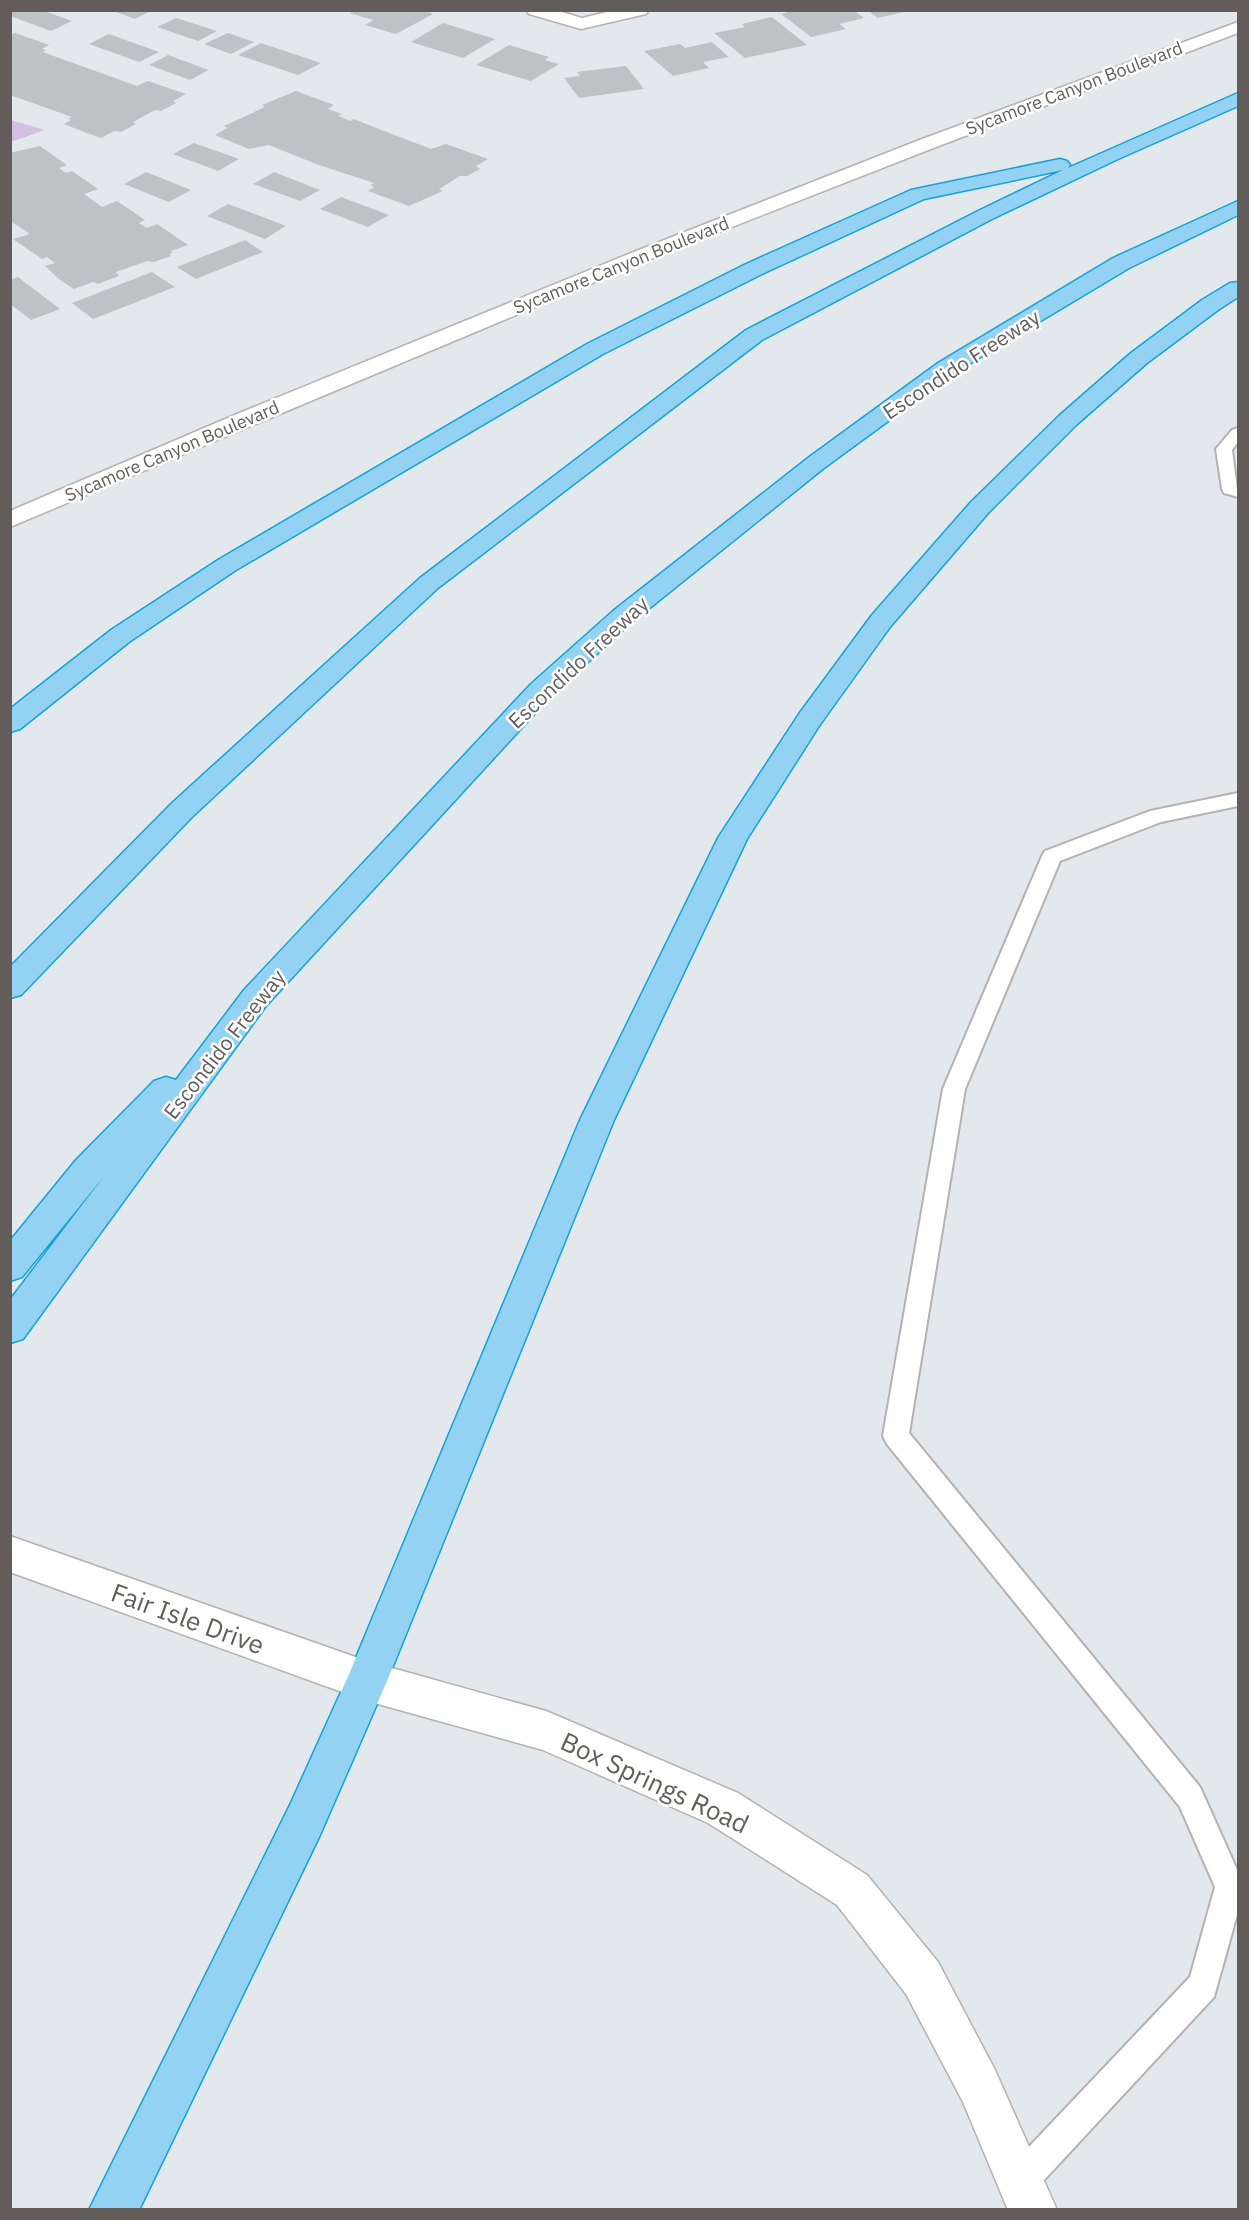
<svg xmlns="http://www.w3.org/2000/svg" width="1249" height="2220" viewBox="0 0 1249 2220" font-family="'IBM Plex Sans',sans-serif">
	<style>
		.green { fill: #d4c1e1 }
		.building { fill: #bdc3c4 }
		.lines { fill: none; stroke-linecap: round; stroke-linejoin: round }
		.service-casing { stroke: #b6b1b0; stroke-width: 4 }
		.minor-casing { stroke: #b6b1b0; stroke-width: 3 }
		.tertiary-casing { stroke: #b6b1b0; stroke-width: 3 }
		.secondary-casing { stroke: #b6b1af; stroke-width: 3 }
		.motorway-casing { stroke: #15a2d9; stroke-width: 3 }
		.service { fill: #fff; fill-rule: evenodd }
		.minor { fill: #fff; fill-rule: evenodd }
		.tertiary { fill: #fff; fill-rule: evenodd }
		.secondary { fill: #fff; fill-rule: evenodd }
		.motorway { fill: #93d2f3; fill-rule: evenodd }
		.labels { text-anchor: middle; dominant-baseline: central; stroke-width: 5; stroke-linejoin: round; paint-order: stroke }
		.far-street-label { font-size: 18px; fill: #625c5b; stroke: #fff }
		.street-label { font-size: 21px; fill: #625c5b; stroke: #fff }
		.near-street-label { font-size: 26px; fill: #625c5b; stroke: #fff }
	</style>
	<rect width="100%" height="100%" fill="#e2e8ec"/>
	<path class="green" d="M11,120L45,130L11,142Z"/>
	<path class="building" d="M10,10H41L72,21L51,31L10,16Z
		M111,10H153L135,19Z
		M355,10H423L433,14L396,34L365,25L373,20L350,13Z
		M796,10H853L864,18L839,24L846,29L811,37L781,14Z
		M867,10H908V11L878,18Z
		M772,17L807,45L745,58L714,33L745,27L742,24Z
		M176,18L217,31L198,41L157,27Z
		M443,23L495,39L463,58L411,42Z
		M15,33L49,45L42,49L46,50L43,52L62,59L137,86L148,81L186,94L173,101L176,103L161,111L155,110L133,122L136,124L121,132L114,131L101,138L84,132L64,124L71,120L68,119L72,117L10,95V35Z
		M228,33L254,42L231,54L204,44Z
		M109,34L159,52L139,62L89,44Z
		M712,42L729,57L703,62L709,68L673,76L644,51L680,44L685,48Z
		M261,43L321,63L298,75L238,55Z
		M509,45L549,57L545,60L559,64L531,81L476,65Z
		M168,55L209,70L190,80L149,65Z
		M626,66L644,89L579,98L564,78L580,76L577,72Z
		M296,91L334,105L328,109L342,114L338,116L351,121L353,119L431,149L446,144L488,159L476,166L480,169L467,176H460L439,189L443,191L409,206L368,191L374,187L370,185L374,183L316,164L269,145L249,149L215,135L227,128L224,126L265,107L262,105Z
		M194,143L239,159L218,171L173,154Z
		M40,146L67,165L59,168L66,173L72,171L98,189L84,194L102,207L117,201L145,220L139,223L147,228L157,224L188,245L171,251L172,253L169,254L171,256L154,262L147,261L116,272L119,276L98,284L93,282L74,289L60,280L45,266L55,263L47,257L42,259L13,239L30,234L10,221V153Z
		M146,172L191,190L169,202L124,184Z
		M274,172L320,190L300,201L253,184Z
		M341,197L389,215L368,227L320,209Z
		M228,204L286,226L265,239L207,216Z
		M245,240L263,252L196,279L177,267Z
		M152,272L175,287L93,319L72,303Z
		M18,277L60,309L31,320L10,304V280Z"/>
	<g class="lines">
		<g class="service-casing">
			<path id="service" d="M1238,428V442L1232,450L1238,497L1224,493L1222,489L1216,449L1232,430Z
				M1238,793V806L1161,822L1060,861L965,1089L909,1433L1200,1787L1238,1872V1911L1214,1997L1032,2193L1020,2197L1008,2193L1004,2181L1008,2169L1190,1977L1215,1887L1180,1807L887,1444L883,1436L943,1089L1042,856L1045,851L1150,811Z"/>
		</g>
		<g class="minor-casing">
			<path id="minor" d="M526,10H555L582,18L615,10H649L646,14L581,29L529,14Z"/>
		</g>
		<g class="tertiary-casing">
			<path id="tertiary" d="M1238,22V33L936,147L645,261L10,527V511L237,414L631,253L922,139Z"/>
		</g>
		<g class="secondary-casing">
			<path id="secondary" d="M10,1536L367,1661L546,1711L738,1793L867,1875L938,1962L995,2070L1057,2210H1008L963,2102L906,1994L837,1905L708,1823L543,1750L367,1701L10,1572Z"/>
		</g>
		<g class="motorway-casing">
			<path id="motorway" d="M1238,93V106L1118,159L992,219L762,340L438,588L192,817L21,995L10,998V967L172,803L420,578L746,330L978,211L1063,170L924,199L762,274L603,354L236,570L129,642L20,729L10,732V709L111,630L218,560L587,344L746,264L911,190L1060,159L1067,161L1070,165L1068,168Z
				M1238,201V215L1129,268L954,373L824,468L631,623L551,696L266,1006L23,1339L10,1343V1300L105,1175L22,1277L10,1281V1241L76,1160L154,1081L166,1077L176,1080L244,990L531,684L613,611L808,458L938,363L1113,258Z
				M1238,282V297L1218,310L1147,363L1076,425L989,512L890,627L819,726L747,839L614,1120L387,1681L320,1835L139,2210H89L290,1805L350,1672L580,1120L718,838L799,714L872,615L971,502L1060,415L1131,353L1202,300L1230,283Z"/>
		</g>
		<use href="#service" class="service"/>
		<use href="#minor" class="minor"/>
		<use href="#tertiary" class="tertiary"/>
		<use href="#secondary" class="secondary"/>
		<use href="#motorway" class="motorway"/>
	</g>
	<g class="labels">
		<g class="far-street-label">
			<text transform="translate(1074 88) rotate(-21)">Sycamore Canyon Boulevard</text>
			<text transform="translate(621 265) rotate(-22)">Sycamore Canyon Boulevard</text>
			<text transform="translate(172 451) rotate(-23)">Sycamore Canyon Boulevard</text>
		</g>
		<g class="street-label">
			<text transform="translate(961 364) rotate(-33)">Escondido Freeway</text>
			<text transform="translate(578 662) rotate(-43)">Escondido Freeway</text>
			<text transform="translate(224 1044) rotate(-52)">Escondido Freeway</text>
		</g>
		<g class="near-street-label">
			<text transform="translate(188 1618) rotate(20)">Fair Isle Drive</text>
			<text transform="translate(655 1782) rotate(25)">Box Springs Road</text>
		</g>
	</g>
	<rect width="1249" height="2220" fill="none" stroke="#625c5b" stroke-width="24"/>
</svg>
